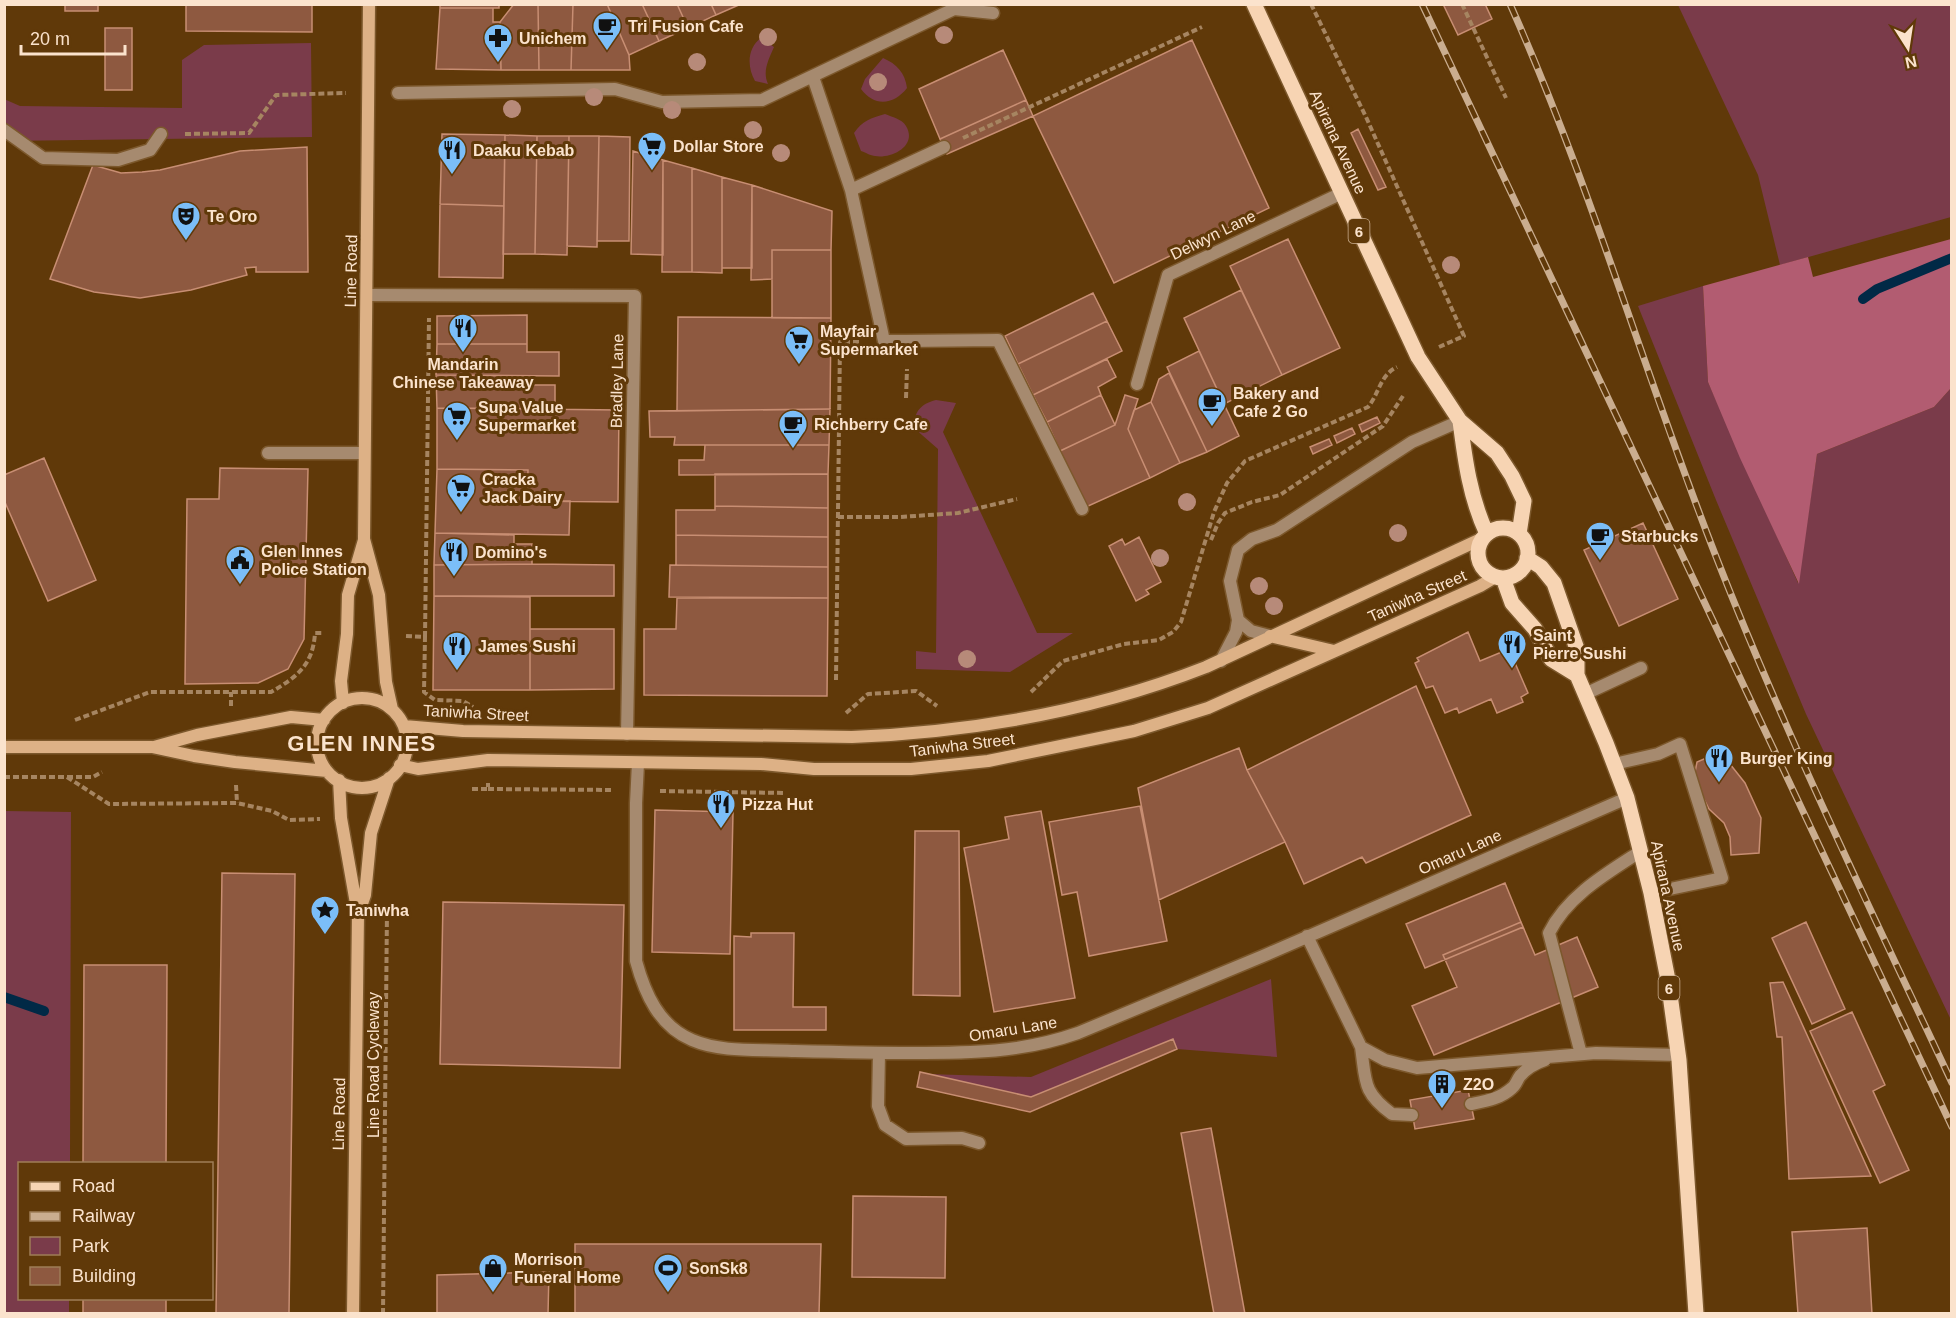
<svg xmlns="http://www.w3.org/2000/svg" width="1956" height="1318" viewBox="0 0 1956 1318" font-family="Arial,sans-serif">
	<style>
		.green { fill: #7a3b4a }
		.forest { fill: #b25c71 }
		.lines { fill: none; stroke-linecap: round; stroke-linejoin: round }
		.stream { stroke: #012946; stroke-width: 10 }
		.building { fill: #8e5940; stroke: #c88e73; stroke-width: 1.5 }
		.service-casing { stroke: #7c582c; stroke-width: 15 }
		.pedestrian-casing { stroke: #7c582c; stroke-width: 15 }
		.secondary-casing { stroke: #7c582c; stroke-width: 15 }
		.primary-casing { stroke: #7c582c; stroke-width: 18 }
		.path { stroke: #a68561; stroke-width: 4; stroke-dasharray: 6 3; stroke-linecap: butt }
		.service { stroke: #a68a6f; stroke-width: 12 }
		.pedestrian { stroke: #a68a6f; stroke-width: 12 }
		.secondary { stroke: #ddb186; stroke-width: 12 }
		.primary { stroke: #f7d4b3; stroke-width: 15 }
		.rail-casing { stroke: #caad8f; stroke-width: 7 }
		.rail { stroke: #603909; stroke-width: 4.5; stroke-dasharray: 14; stroke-linecap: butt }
		.tree { fill: #b78a79 }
		.labels { text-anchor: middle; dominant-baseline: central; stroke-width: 6; stroke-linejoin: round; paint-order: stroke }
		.shield { fill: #603909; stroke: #ccb092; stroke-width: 1.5 }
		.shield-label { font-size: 15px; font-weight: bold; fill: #fbe3cd }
		.poi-label { font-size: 16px; font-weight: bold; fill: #fbe3cd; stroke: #603909; text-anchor: start }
		.street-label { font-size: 16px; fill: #fbe3cd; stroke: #603909 }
		.district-label { font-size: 22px; font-weight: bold; letter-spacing: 1.5px; fill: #fbe3cd; stroke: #603909 }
	</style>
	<rect width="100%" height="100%" fill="#603909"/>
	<path class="green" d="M1678,5H1951V217L1780,265L1758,175Z
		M761,38L774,47C769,59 762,71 768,84L755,81C747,67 747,48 761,38Z
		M311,43L312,137L5,141L4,99L20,106L182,108V60L204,45Z
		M883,58C897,64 905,73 907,88C894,105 874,107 861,89L865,79Z
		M885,114C892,117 902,119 906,126C918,146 891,159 875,156C871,156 865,152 861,151L854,133C862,121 871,118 885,114Z
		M1703,286L1708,382L1798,583L1817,454L1934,407L1951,388V1020L1806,714L1716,500L1638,306Z
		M936,400L956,403L943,432L1037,633H1073L1010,672L916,669V651L936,653L938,449L914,428C914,412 920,404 936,400Z
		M5,811L71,812L70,1163L20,1164V1298L69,1299V1313H5Z
		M1271,979L1277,1057L1177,1049L1173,1040L1031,1097L926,1074L1031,1077Z"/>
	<path class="forest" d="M1951,239V388L1934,407L1817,454L1799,584L1740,458L1708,382L1703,286L1808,257L1813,277Z"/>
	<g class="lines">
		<path class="stream" d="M1863,299L1877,289L1952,258
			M4,997L44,1011"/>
	</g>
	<path class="building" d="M65,4H98V11H65Z
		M186,4H312V32L186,31Z
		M440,4H499V8H440Z
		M514,4H538L539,70H501L500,22Z
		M538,4H573L571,70H539Z
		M573,4H607L629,55L630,70H571Z
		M607,4H642L659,41L629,55Z
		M642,4H677L688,28L659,41Z
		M677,4H711L716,15L688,28Z
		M711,4H741L716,15Z
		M1443,4H1485L1492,19L1458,35Z
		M440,8H493V22H500L501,70L436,69Z
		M105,28H132V90H105Z
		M1192,40L1269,208L1114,283L1033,116Z
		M1003,50L1026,100L940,139L919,89Z
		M1026,100L1033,116L947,154L940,139Z
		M1358,129L1386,187L1378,190L1351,133Z
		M442,134L505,135L504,206L440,204Z
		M505,135L537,136L535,254H503Z
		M537,136H569L567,255L535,254Z
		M569,136H599L597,247L567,246Z
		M599,136L630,137L629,241H597Z
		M307,147L308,272H256V267L245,268L247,275L191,290L140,298L94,292L50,279L93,165L121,173L142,172L160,170L240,151Z
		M633,151L663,160V255L631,254Z
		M663,160L692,168V272H662Z
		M692,168L722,177V273L692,272Z
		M722,177L752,185V268H722Z
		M752,185L832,211L831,250H772V279L751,280Z
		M440,204L504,206L503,278L439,277Z
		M1288,239L1340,348L1282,375L1230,266Z
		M772,250H831V318H772Z
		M1241,290L1282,375L1224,404L1184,318Z
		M1093,293L1107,321L1018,364L1005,336Z
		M527,315V344H437V316Z
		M678,317L831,318L830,409L677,411Z
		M1107,321L1122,351L1033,395L1018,364Z
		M437,344H527V352H559V376L436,375Z
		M1199,351L1239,436L1207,452L1167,367Z
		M1107,359L1116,377L1098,387L1101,395L1047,422L1033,395Z
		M1169,373L1207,452L1180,463L1151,402L1159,379Z
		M436,375L526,376V385H555V409L437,408Z
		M1101,395L1115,425L1060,451L1047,422Z
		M1125,395L1138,399L1128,429L1150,478L1086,507L1060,451L1115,425Z
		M1151,402L1180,463L1150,478L1128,429L1134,410Z
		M437,408L619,410L618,502L527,501L528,470L437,469Z
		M830,409L829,445H674L675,437H650L649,411Z
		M1377,417L1380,423L1362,432L1359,425Z
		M1352,428L1355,434L1337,443L1334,436Z
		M1329,439L1332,445L1313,454L1310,447Z
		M705,445H829L828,474L679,475V460H704Z
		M44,458L96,580L48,601L4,500V475Z
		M220,468L308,469L304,639L288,669L258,683L185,684L187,499H219Z
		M437,469L528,470L527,501H570L569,535L435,533Z
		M715,474H828V508L715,506Z
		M715,506L828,508V537L676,535V510H715Z
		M1643,523L1678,599L1619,626L1584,550Z
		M435,533L514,535V544H532V564L434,565Z
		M676,535L828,537V567L676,565Z
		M1139,537L1161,582L1146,590L1149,594L1136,601L1109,546L1122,539L1125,545Z
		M532,564L614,565V596H434V565Z
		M670,565L828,567V598L669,597Z
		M434,596L530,597V690H433Z
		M677,598H828L827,696L644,695V629H676Z
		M530,629H614V689L530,690Z
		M1468,632L1480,661L1509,649L1528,693L1521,697L1523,702L1497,713L1491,699L1459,713L1457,708L1445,713L1433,686L1426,688L1415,663L1419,661L1417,658Z
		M1416,686L1471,815L1366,863L1362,857L1304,884L1285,842L1247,770Z
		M1239,748L1247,770L1285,842L1159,900L1138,788Z
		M1718,753L1730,764L1745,783L1761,818L1759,853L1731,855L1730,837L1724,823L1709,809L1700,791L1695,772L1697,762Z
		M1140,806L1167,941L1089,956L1077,892L1062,895L1049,822Z
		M655,810L733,812L730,954L652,952Z
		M1041,811L1075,998L994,1012L964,848L1009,839L1005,817Z
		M915,831H959L960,996L913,995Z
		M222,873L295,874L289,1314H216Z
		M1505,883L1523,927L1425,968L1406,924Z
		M443,902L624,905L620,1068L440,1064Z
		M1521,922L1535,955L1577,937L1598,987L1434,1055L1412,1006L1457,987L1443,955Z
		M1806,922L1845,1009L1812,1024L1772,938Z
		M751,933H794L793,1007H826V1030H734V936L751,937Z
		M84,965H167L166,1164H83Z
		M1783,982L1871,1176L1789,1179L1782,1037H1777L1770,983Z
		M1852,1012L1885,1085L1873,1091L1909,1170L1880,1183L1810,1031Z
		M1173,1039L1177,1049L1030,1112L917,1087L920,1072L1031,1097Z
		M1468,1090L1474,1119L1415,1129L1410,1100Z
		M1211,1128L1245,1314H1214L1181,1133Z
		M853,1196L946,1197L945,1278L852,1277Z
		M1867,1228L1872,1314H1798L1792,1232Z
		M575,1244H821L819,1314H575Z
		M549,1272L548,1314H437V1275Z
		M83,1298H166V1314H83Z"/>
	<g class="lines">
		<g class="service-casing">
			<path id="service" d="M4,130L43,158L118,160L150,150L161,134
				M367,295L635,296L627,734
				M1137,384L1168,275L1342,193
				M268,453H364
				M1238,620L1251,631L1270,636
				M1221,661L1236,632L1238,620L1230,581L1238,550L1252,539L1277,530L1412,442L1460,421
				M1585,694L1641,668
				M638,763L636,803V961C645,994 659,1026 692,1040C722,1053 760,1049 792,1051C832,1052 871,1053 911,1053C970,1053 1021,1053 1078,1033L1263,956L1627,798
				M1614,764L1658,754L1680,744L1722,878L1651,893
				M1307,936L1361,1047L1385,1060L1417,1068L1596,1053L1679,1055
				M1361,1047C1366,1081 1362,1092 1392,1114L1412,1115
				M879,1053L878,1106L885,1125L906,1139L962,1138L979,1143
				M1581,1054L1549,933C1567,896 1607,873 1641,851
				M1471,1104C1486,1101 1500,1099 1512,1088C1516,1085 1517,1080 1520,1076C1526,1069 1536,1063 1545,1060"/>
		</g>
		<g class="pedestrian-casing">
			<path id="pedestrian" d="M813,77L851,190L884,341H905L907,347
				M398,93L615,89L662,102L762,100L954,9L993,13
				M851,190L944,147
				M905,341L998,340L1082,509"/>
		</g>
		<g class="secondary-casing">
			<path id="secondary" d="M369,4L364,539L379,595L386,682L392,709
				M1270,636L1334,651
				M317 743a45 45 0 1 1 90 0a45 45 0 1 1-90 0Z
				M343,703L341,681L347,634L348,595L364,540
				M404,726L463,731L852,737C972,732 1094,711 1206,667L1481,539
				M4,747H152L194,756L235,762L327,771
				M154,747L197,735L291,717L324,720
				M400,765L418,769L488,760L761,764L814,769H911L988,761L1134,731L1208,708L1480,586L1495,577
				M339,780L341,818L358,915L365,895L371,833L389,778
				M353,1314L358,915"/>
		</g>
		<g class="primary-casing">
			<path id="primary" d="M1254,4L1418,357L1460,421L1497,453L1512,476L1524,501L1519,534
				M1460,421C1465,460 1470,498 1487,534
				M1478 553a25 25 0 1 1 50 0a25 25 0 1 1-50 0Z
				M1527,558L1541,567L1554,583L1577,649V675L1606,743L1627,798L1651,893L1668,980L1679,1060L1696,1314
				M1503,578L1512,603L1535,629L1551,659L1577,675"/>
		</g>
		<path class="path" d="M1311,4L1366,117L1464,336L1439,347
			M1462,4L1506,98
			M185,134L249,133L276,95L346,93
			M963,138L1202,27
			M906,398L907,369
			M838,517H901L958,513L1017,499
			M1211,540L1218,523L1225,513L1252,502L1280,495L1383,426L1403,396
			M406,636L425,637L424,692L435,700L463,701L473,707
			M425,637L429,318
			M836,680L840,342H861
			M1031,692L1063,661L1124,644L1159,640L1173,632L1181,622L1214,512L1227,483L1245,461L1368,407C1379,394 1380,375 1397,367
			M231,706V692
			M846,713L868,694L916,691L937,706
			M75,720L150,692H271C297,677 313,665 315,633H324
			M4,777H93L102,772
			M67,777L109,804L237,803L272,811L289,820L320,819
			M236,785L237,803
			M472,789H488V783
			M488,789L614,790
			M660,791L785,793
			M383,1314L387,910"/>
		<use href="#service" class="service"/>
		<use href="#pedestrian" class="pedestrian"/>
		<use href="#secondary" class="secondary"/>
		<use href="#primary" class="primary"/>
		<g class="rail-casing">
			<path id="rail" d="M1422,4L1952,1127
				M1510,4C1590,183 1644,372 1715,554C1785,734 1870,908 1952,1083"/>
		</g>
		<use href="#rail" class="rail"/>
	</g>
	<g class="tree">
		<circle cx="944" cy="35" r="9"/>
		<circle cx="768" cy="37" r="9"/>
		<circle cx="697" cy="62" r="9"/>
		<circle cx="878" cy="82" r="9"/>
		<circle cx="594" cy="97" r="9"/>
		<circle cx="512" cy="109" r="9"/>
		<circle cx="672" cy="110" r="9"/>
		<circle cx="753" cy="130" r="9"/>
		<circle cx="781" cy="153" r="9"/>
		<circle cx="1451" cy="265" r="9"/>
		<circle cx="1187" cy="502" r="9"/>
		<circle cx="1398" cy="533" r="9"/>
		<circle cx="1160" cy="558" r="9"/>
		<circle cx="1259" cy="586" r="9"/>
		<circle cx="1274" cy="606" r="9"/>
		<circle cx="967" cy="659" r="9"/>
	</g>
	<defs>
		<g id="cafe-pin" transform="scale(1.5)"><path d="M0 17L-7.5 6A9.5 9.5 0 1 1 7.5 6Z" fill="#7bbef8" stroke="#603909"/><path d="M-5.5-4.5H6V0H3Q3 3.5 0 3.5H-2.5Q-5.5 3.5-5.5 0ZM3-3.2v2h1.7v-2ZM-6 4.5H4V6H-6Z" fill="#111"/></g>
		<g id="pharmacy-pin" transform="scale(1.5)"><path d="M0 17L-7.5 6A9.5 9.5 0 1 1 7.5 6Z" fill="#7bbef8" stroke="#603909"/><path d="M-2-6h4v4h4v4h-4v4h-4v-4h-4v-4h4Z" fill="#111"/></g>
		<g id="supermarket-pin" transform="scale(1.5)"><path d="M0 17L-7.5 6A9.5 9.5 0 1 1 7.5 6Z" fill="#7bbef8" stroke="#603909"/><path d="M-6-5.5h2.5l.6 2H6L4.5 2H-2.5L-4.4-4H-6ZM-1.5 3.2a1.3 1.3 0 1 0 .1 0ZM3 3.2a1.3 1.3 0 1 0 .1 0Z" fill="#111"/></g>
		<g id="restaurant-pin" transform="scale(1.5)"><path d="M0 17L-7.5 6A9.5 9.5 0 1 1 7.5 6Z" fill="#7bbef8" stroke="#603909"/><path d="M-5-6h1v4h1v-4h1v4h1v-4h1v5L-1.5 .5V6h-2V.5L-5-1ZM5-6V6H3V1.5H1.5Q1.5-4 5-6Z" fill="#111"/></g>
		<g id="theatre-pin" transform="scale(1.5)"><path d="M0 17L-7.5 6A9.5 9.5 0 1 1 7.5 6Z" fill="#7bbef8" stroke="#603909"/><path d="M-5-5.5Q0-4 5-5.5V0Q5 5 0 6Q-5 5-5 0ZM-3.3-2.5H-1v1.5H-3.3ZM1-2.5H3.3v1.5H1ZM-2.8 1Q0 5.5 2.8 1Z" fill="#111"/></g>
		<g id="civic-pin" transform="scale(1.5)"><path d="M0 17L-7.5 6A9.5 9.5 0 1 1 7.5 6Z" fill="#7bbef8" stroke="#603909"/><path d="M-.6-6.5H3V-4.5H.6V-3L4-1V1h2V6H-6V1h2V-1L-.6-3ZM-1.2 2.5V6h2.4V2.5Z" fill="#111"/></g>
		<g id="sight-pin" transform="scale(1.5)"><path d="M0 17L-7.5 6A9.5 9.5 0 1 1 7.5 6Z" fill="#7bbef8" stroke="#603909"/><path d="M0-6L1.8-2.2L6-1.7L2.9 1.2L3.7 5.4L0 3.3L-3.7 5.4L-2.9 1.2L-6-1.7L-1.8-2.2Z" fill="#111"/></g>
		<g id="building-pin" transform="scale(1.5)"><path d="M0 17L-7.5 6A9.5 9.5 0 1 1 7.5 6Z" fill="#7bbef8" stroke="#603909"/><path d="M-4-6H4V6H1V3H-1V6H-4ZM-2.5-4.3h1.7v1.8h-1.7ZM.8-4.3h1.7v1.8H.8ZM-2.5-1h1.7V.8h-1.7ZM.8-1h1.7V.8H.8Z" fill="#111"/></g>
		<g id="shop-pin" transform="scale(1.5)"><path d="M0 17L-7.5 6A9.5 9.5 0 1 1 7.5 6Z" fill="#7bbef8" stroke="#603909"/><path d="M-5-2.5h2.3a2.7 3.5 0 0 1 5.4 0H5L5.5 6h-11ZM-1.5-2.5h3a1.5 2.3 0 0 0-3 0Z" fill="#111"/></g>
		<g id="stadium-pin" transform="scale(1.5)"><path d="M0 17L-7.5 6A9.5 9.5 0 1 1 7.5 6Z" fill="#7bbef8" stroke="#603909"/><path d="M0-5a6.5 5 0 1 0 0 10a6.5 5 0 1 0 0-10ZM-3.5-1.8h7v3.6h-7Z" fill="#111"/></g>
	</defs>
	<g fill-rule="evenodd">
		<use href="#cafe-pin" x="607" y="26"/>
		<use href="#pharmacy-pin" x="498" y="38"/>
		<use href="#supermarket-pin" x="652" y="146"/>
		<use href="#restaurant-pin" x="452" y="150"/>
		<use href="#theatre-pin" x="186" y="216"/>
		<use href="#restaurant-pin" x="463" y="328"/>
		<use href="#supermarket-pin" x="799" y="340"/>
		<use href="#cafe-pin" x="1212" y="402"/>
		<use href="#supermarket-pin" x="457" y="416"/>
		<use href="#cafe-pin" x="793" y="424"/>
		<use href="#supermarket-pin" x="461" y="488"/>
		<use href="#cafe-pin" x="1600" y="536"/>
		<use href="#restaurant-pin" x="454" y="552"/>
		<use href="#civic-pin" x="240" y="560"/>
		<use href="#restaurant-pin" x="1512" y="644"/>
		<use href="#restaurant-pin" x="457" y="646"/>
		<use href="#restaurant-pin" x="1719" y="758"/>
		<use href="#restaurant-pin" x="721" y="804"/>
		<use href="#sight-pin" x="325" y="910"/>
		<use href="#building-pin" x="1442" y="1084"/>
		<use href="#shop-pin" x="493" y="1268"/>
		<use href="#stadium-pin" x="668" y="1268"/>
	</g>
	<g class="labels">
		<g class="shield">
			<rect x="1348.5" y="219" width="21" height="24" rx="4.5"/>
			<rect x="1658.5" y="976" width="21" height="24" rx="4.5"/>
		</g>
		<g class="shield-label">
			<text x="1359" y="231">6</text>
			<text x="1669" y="988">6</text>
		</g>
		<g class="poi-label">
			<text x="628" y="26">Tri Fusion Cafe</text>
			<text x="519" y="38">Unichem</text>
			<text x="673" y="146">Dollar Store</text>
			<text x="473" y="150">Daaku Kebab</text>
			<text x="207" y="216">Te Oro</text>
			<text x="820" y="331">Mayfair<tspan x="820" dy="18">Supermarket</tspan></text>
			<text x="463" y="364" text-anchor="middle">Mandarin<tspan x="463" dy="18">Chinese Takeaway</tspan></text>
			<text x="1233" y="393">Bakery and<tspan x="1233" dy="18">Cafe 2 Go</tspan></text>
			<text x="478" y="407">Supa Value<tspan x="478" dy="18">Supermarket</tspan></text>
			<text x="814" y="424">Richberry Cafe</text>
			<text x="482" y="479">Cracka<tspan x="482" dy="18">Jack Dairy</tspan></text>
			<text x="1621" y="536">Starbucks</text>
			<text x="261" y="551">Glen Innes<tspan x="261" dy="18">Police Station</tspan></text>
			<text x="475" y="552">Domino's</text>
			<text x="1533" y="635">Saint<tspan x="1533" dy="18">Pierre Sushi</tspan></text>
			<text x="478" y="646">James Sushi</text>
			<text x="1740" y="758">Burger King</text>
			<text x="742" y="804">Pizza Hut</text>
			<text x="346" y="910">Taniwha</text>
			<text x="1463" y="1084">Z2O</text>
			<text x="514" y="1259">Morrison<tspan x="514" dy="18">Funeral Home</tspan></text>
			<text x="689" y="1268">SonSk8</text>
		</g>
		<g class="street-label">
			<text transform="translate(1338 142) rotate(65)">Apirana Avenue</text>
			<text transform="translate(1213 235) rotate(-26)">Delwyn Lane</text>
			<text transform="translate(351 271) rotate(-89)">Line Road</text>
			<text transform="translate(617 381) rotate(-89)">Bradley Lane</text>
			<text transform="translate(1417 596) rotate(-24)">Taniwha Street</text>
			<text transform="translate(476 713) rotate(3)">Taniwha Street</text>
			<text transform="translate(962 745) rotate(-7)">Taniwha Street</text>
			<text transform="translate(1460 852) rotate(-24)">Omaru Lane</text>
			<text transform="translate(1668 896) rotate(78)">Apirana Avenue</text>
			<text transform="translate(1013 1029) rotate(-9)">Omaru Lane</text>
			<text transform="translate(373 1065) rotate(-90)">Line Road Cycleway</text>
			<text transform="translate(339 1114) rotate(-89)">Line Road</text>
		</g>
		<g class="district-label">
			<text x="362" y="743">GLEN INNES</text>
		</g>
	</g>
	<rect width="1956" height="1318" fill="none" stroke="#fbe3cd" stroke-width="12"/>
	<rect x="18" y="1162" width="195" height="138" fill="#603909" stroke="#9e7d57" stroke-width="1.5"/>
	<rect x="30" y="1182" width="30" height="9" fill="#f7d4b3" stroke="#9e7d57" stroke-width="1.5"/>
	<text x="72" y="1192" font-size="18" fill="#fbe3cd">Road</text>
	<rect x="30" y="1212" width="30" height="9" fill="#caad8f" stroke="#9e7d57" stroke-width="1.5"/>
	<text x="72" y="1222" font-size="18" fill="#fbe3cd">Railway</text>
	<rect x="30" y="1237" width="30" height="18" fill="#7a3b4a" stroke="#9e7d57" stroke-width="1.5"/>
	<text x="72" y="1252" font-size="18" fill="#fbe3cd">Park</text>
	<rect x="30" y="1267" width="30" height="18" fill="#8e5940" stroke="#9e7d57" stroke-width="1.5"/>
	<text x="72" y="1282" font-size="18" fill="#fbe3cd">Building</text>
	<g transform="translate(1908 48) rotate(168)" stroke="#603909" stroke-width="4.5" paint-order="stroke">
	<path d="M0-4.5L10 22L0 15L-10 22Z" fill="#fbe3cd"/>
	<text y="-9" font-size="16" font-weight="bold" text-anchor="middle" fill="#fbe3cd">N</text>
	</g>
	<path d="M21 45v9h104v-9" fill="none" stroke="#fbe3cd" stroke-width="3"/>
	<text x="30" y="45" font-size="18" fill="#fbe3cd" stroke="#603909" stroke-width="4.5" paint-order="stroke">20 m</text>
</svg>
